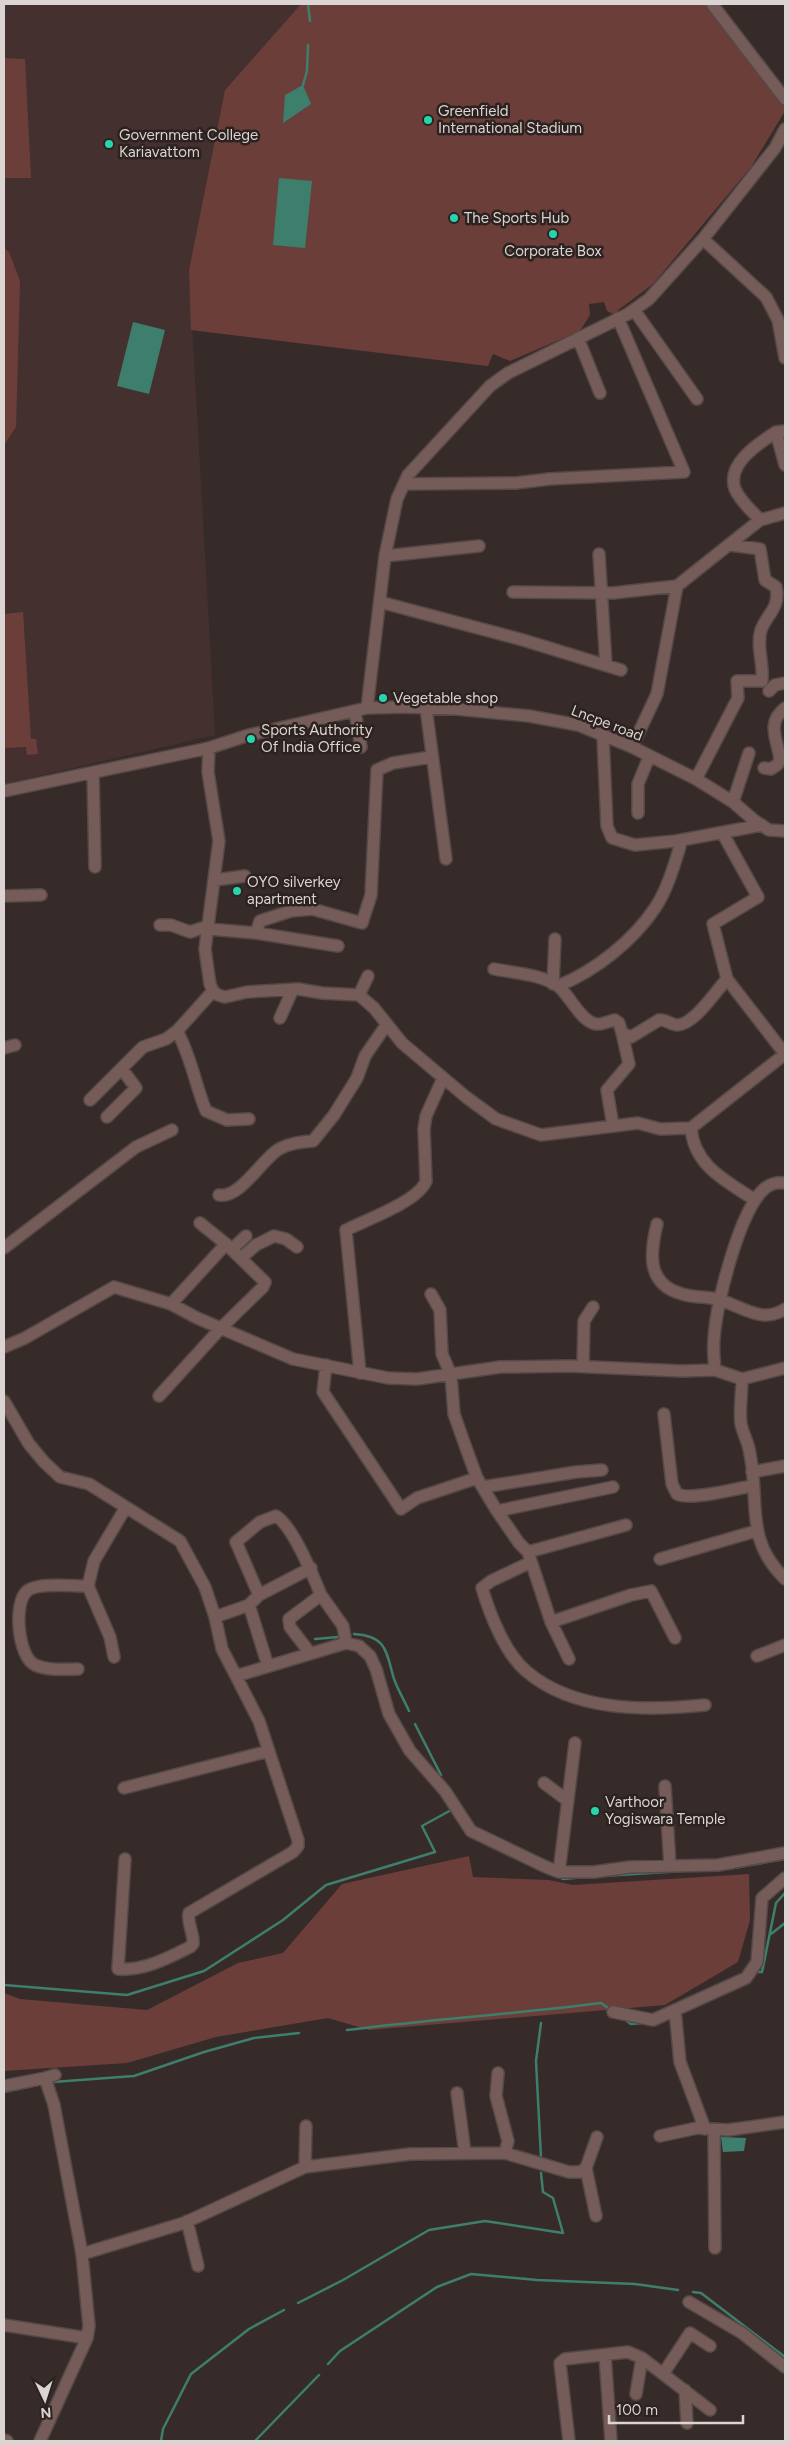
<svg xmlns="http://www.w3.org/2000/svg" width="789" height="2445" viewBox="0 0 789 2445" font-family="Figtree,sans-serif">
	<style>
		.built { fill: #44312f }
		.green { fill: #6b3e3a }
		.water { fill: #3d7f6c }
		.lines { fill: none; stroke-linecap: round; stroke-linejoin: round }
		.stream { stroke: #3d7f6c; stroke-width: 2.5 }
		.minor-casing { stroke: #554948; stroke-width: 14 }
		.minor { stroke: #765c59; stroke-width: 11 }
		.poi-dot { fill: #27d5ad; stroke: #2c2220; stroke-width: 2 }
		.labels { text-anchor: middle; dominant-baseline: central; stroke-width: 5; stroke-linejoin: round; paint-order: stroke }
		.poi-label { font-size: 15px; fill: #dbd4d2; stroke: #2c2220; text-anchor: start }
		.street-label { font-size: 15px; fill: #dbd4d2; stroke: #2c2220 }
	</style>
	<rect width="100%" height="100%" fill="#372b2a"/>
	<path class="built" d="M4,4H301L225,90L189,270L215,735L4,784Z"/>
	<path class="green" d="M301,4H706L785,106V111L751,167L653,284L613,314L607,311L604,302L589,304L590,315L580,331L510,361L493,354L488,366L191,330L189,270L225,90Z
		M4,58L25,59L31,178H4Z
		M4,248L9,252L20,281L16,427L4,445Z
		M23,612L31,739H36L38,754L27,755L26,747L4,748V614Z
		M469,1856L473,1877L549,1880L573,1885L749,1874L750,1920L738,1962L665,2005L369,2030L328,2018L216,2037L127,2063L4,2071V1993L20,1999L147,2010L238,1963L283,1953L342,1884Z"/>
	<path class="water" d="M303,85L311,104L283,123L285,95Z
		M279,178L312,181L305,248L273,245Z
		M133,322L165,330L149,394L117,386Z
		M721,2137L746,2138L744,2151L723,2152Z"/>
	<g class="lines">
		<path class="stream" d="M308,4L310,21
			M303,85L307,71L308,45
			M354,1634C388,1636 386,1653 394,1679C398,1690 404,1700 409,1711
			M315,1639L338,1637
			M415,1724L441,1775
			M728,1869L785,1859
			M603,1876L682,1871
			M559,1877L563,1879L585,1877
			M771,1934L785,1923
			M759,1972H762L776,1903L785,1893
			M4,1985L127,1995L204,1971L283,1920L326,1885L435,1852L422,1826L453,1809
			M624,2019L631,2024L642,2023
			M541,2023L536,2061L541,2158
			M347,2030C431,2019 516,2014 601,2003L611,2010
			M53,2082L134,2076L204,2052L254,2038L299,2033
			M4,2092L38,2085
			M693,2292L701,2293L785,2357
			M298,2303L343,2280L429,2230L485,2221L563,2233L553,2198L543,2192L541,2173
			M328,2364L340,2351L437,2287L471,2274L537,2280L635,2284L678,2290
			M161,2441L163,2429L191,2374L249,2329L284,2310
			M255,2441L319,2375"/>
		<g class="minor-casing">
			<path id="minor" d="M712,4L785,99
				M703,239L766,297L778,320L785,358
				M634,310L697,399
				M578,338L600,393
				M785,431L776,432L785,465
				M404,484L516,483L549,479L684,472L618,318
				M760,520C752,511 740,501 735,489C726,464 759,443 776,432
				M599,554L606,665
				M385,556L479,546
				M513,592L613,593L677,586L760,520L785,513
				M380,602L523,640L621,670
				M769,691L775,685L785,683
				M367,708L406,707L456,709L529,716L578,725L632,747L696,779L733,802L755,821L769,830L785,831
				M426,708L446,859
				M355,711L361,747
				M603,737L607,826L612,838L635,845L676,841L762,825
				M632,747L657,694L677,586
				M209,748L208,772L219,841L205,949L210,984L213,991L218,995L225,997L247,992L298,989L322,993L359,995L374,1008L402,1043L466,1097L496,1119L541,1135L638,1123L660,1129L691,1128L785,1054
				M764,768L771,769L778,764L780,759C777,738 766,723 785,708
				M93,773L95,867
				M696,779L738,698L737,681H762C764,665 756,646 761,630C768,612 780,609 776,587L765,580L760,549L730,545
				M4,791L209,748L249,735L367,708L385,556L397,499L408,475L490,386L508,373L628,314L649,299L703,239L775,148L785,129
				M733,802L749,753
				M638,813V784L649,757
				M723,834L758,897L713,924L727,979L785,1054
				M215,880L245,876
				M4,896L41,895
				M160,925H171L190,932L208,926
				M209,929L256,933L338,946
				M256,933L260,921L291,911L312,909L362,923L371,895L377,770L393,763L431,757
				M494,969C514,973 540,974 558,986C569,994 580,1021 596,1024C602,1025 609,1021 615,1020L619,1023L622,1033L631,1037L659,1020C666,1019 671,1025 677,1025C694,1025 716,991 727,979
				M553,984L555,939
				M558,986C595,971 633,941 655,908C668,889 675,862 682,840
				M359,995L368,976
				M280,1018L293,989
				M177,1031C191,1056 195,1084 206,1111L227,1120L249,1119
				M4,1048L15,1045
				M90,1100L143,1047L166,1039L177,1031L213,991
				M107,1117L136,1088L122,1069
				M613,1126L607,1090L629,1064L622,1033
				M691,1128C694,1166 726,1181 755,1200
				M219,1195C240,1199 262,1159 279,1149C290,1143 301,1142 313,1141L334,1115L357,1078L365,1056L387,1024
				M657,1224C650,1253 646,1284 682,1294C694,1298 708,1296 720,1300C743,1307 762,1324 785,1309
				M4,1248L136,1147L172,1130
				M232,1249L246,1236
				M241,1258L256,1245L274,1236L286,1239L297,1247
				M431,1294L440,1310L442,1354L451,1375L454,1414L466,1448L477,1478L497,1511L519,1543L528,1552L551,1622L569,1659
				M171,1304L226,1244
				M4,1347L25,1338L114,1287L171,1304L197,1318L293,1359L388,1378L417,1379L500,1367L569,1366L682,1371L715,1370L742,1379C742,1393 739,1410 741,1424C743,1434 749,1444 750,1454C760,1503 744,1539 785,1579
				M326,1365L323,1392L401,1509L417,1498L477,1478
				M583,1366L584,1321L593,1307
				M715,1370C714,1360 713,1349 714,1339C716,1304 739,1212 764,1189C771,1183 777,1182 785,1183
				M360,1373L346,1230C366,1220 419,1201 426,1181L424,1129L426,1116L443,1078
				M742,1379L785,1368
				M159,1396L220,1329L263,1287L265,1282L226,1244L200,1223
				M4,1401L29,1444L44,1462L60,1477L89,1484L180,1541L205,1587L215,1617L222,1649L236,1676L346,1643L359,1646L370,1656L376,1669L389,1714L410,1751L445,1791L471,1831L546,1867L559,1872H594L630,1867L718,1865L785,1853
				M664,1414L672,1484L677,1494C691,1501 736,1488 753,1486
				M752,1472L785,1466
				M483,1487L576,1472L602,1470
				M497,1511L613,1487
				M528,1552L626,1525
				M660,1559L756,1531
				M531,1562L491,1581L482,1588C490,1615 505,1653 526,1671C574,1712 646,1711 705,1705
				M259,1595L236,1542L260,1522L276,1516C292,1525 314,1577 321,1595L289,1619L290,1627L310,1653
				M321,1595L343,1626L346,1643
				M249,1605L268,1666
				M215,1617L249,1605L259,1595L311,1568
				M551,1622L631,1595L651,1591L675,1638
				M757,1656L785,1645
				M114,1657L110,1637L88,1586L94,1561L126,1507
				M78,1669C64,1669 49,1671 35,1665C18,1657 13,1603 27,1591C37,1582 73,1586 88,1586
				M544,1783L568,1801
				M665,1786L670,1866
				M124,1788L269,1751
				M125,1859L118,1969C144,1971 168,1958 190,1947L193,1944C194,1933 187,1924 189,1913L293,1852L298,1846V1840L259,1721L236,1676
				M559,1872L575,1743
				M675,2010L680,2062L705,2129
				M613,2012L653,2020L746,1978L757,1962L762,1898L785,1878
				M498,2073L496,2096L508,2141L505,2153
				M4,2086L45,2078
				M457,2093L465,2153
				M714,2130L715,2248
				M660,2136L697,2128L728,2130L785,2122
				M305,2167L306,2126
				M586,2168L596,2216
				M187,2221L198,2266
				M82,2254L184,2223L305,2167L410,2154L505,2153L569,2172H580L586,2168L597,2137
				M689,2302L742,2333L785,2367
				M4,2325L87,2338
				M605,2355L611,2441
				M663,2374L690,2333L710,2346
				M685,2390L687,2423
				M636,2394L642,2358
				M4,2440L7,2441
				M40,2441L87,2338L89,2326L82,2254L54,2105L45,2078L55,2075
				M569,2441L560,2363L565,2359L628,2352L642,2358L710,2410"/>
		</g>
		<use href="#minor" class="minor"/>
	</g>
	<g class="poi-dot">
		<circle cx="428" cy="120" r="5"/>
		<circle cx="109" cy="144" r="5"/>
		<circle cx="454" cy="218" r="5"/>
		<circle cx="553" cy="234" r="5"/>
		<circle cx="383" cy="698" r="5"/>
		<circle cx="251" cy="739" r="5"/>
		<circle cx="237" cy="891" r="5"/>
		<circle cx="595" cy="1811" r="5"/>
	</g>
	<g class="labels">
		<g class="poi-label">
			<text x="438" y="111">Greenfield<tspan x="438" dy="17">International Stadium</tspan></text>
			<text x="119" y="135">Government College<tspan x="119" dy="17">Kariavattom</tspan></text>
			<text x="464" y="218">The Sports Hub</text>
			<text x="553" y="251" text-anchor="middle">Corporate Box</text>
			<text x="393" y="698">Vegetable shop</text>
			<text x="261" y="730">Sports Authority<tspan x="261" dy="17">Of India Office</tspan></text>
			<text x="247" y="882">OYO silverkey<tspan x="247" dy="17">apartment</tspan></text>
			<text x="605" y="1802">Varthoor<tspan x="605" dy="17">Yogiswara Temple</tspan></text>
		</g>
		<g class="street-label">
			<text transform="translate(607 723) rotate(21)">Lncpe road</text>
		</g>
	</g>
	<rect width="789" height="2445" fill="none" stroke="#dbd4d2" stroke-width="10"/>
	<g transform="translate(45 2400) rotate(176)" stroke="#2c2220" stroke-width="4" paint-order="stroke">
	<path d="M0-4L9 19L0 12L-9 19Z" fill="#dbd4d2"/>
	<text y="-8" font-size="14" font-weight="bold" text-anchor="middle" fill="#dbd4d2">N</text>
	</g>
	<path d="M609 2415v8h134v-8" fill="none" stroke="#dbd4d2" stroke-width="2.5"/>
	<text x="616" y="2415" font-size="15" fill="#dbd4d2" stroke="#2c2220" stroke-width="4" paint-order="stroke">100 m</text>
</svg>
